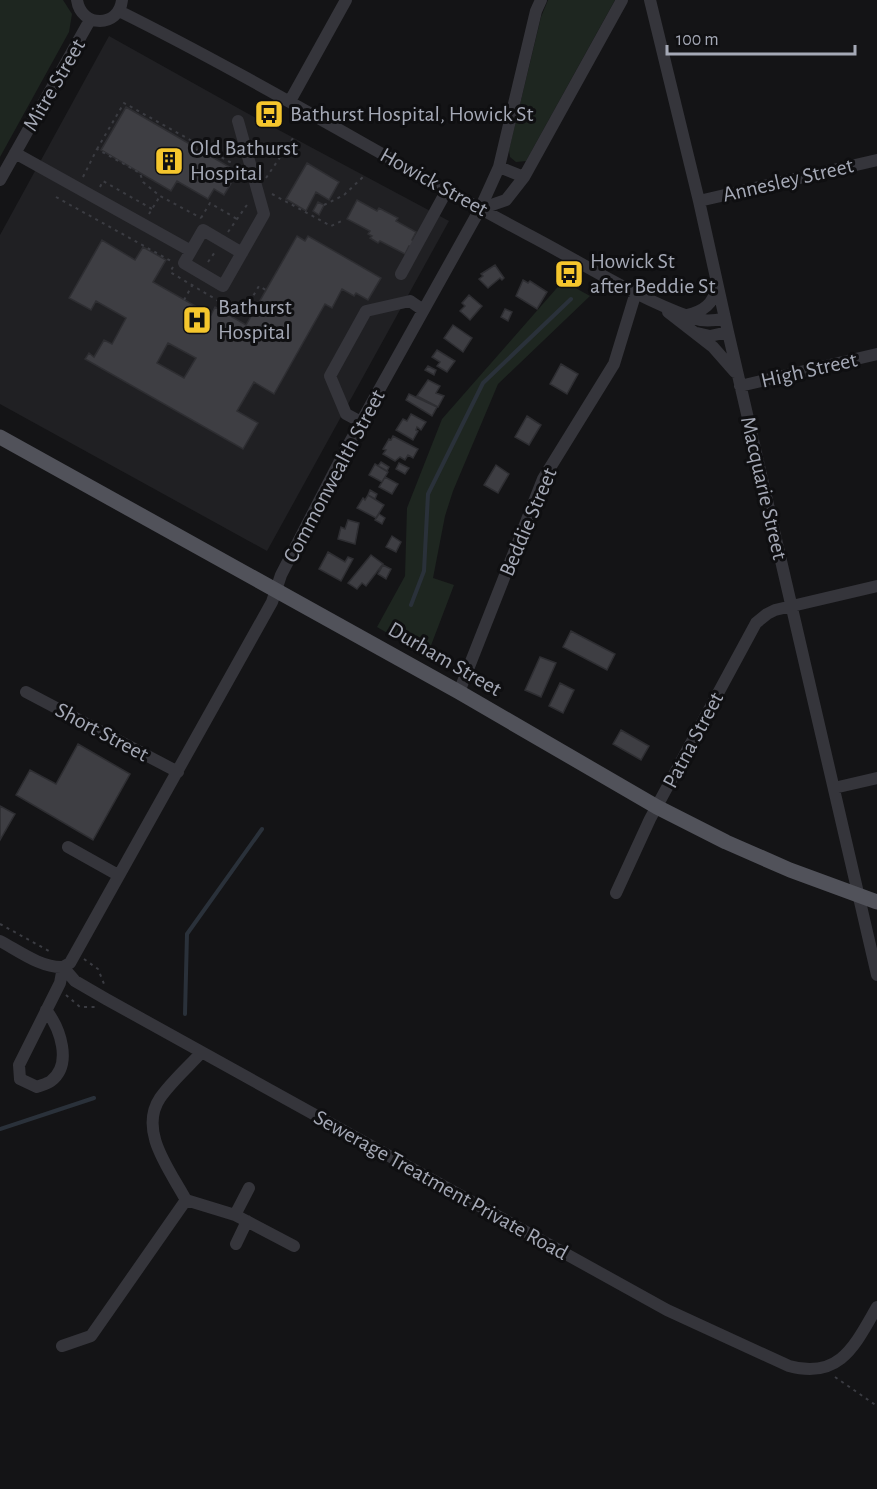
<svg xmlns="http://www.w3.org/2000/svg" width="877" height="1489" viewBox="0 0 877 1489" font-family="'Alegreya Sans',sans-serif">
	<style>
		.built { fill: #202023 }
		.green { fill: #1e2620 }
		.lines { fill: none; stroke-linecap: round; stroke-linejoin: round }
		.stream { stroke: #2a313a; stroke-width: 4 }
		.building { fill: #3e3e43; stroke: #2e2e32; stroke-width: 1.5; fill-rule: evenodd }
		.path { stroke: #3b3c42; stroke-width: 2; stroke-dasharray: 3 4.5; stroke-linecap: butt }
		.minor { stroke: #35353b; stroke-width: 12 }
		.major { stroke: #51525a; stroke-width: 15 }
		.labels { text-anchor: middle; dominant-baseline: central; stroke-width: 6; stroke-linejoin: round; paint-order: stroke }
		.street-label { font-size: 22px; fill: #a5a9b6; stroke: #0f0f11 }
		.poi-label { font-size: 22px; fill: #a5a9b6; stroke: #0f0f11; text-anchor: start }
	</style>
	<rect width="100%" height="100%" fill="#141416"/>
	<path class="built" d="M109,36L245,112L449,221L267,551L0,404V235Z"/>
	<path class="green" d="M0,0H63L72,14L69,32L0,157Z
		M548,0H615L526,161L516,162L510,157L509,150L541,17Z
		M563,281L590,296L498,384L453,491L445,516L433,578L454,585L427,656L377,627L405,576L407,508L442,419Z"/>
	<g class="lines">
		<path class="stream" d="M411,605L424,571L428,494L483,383L571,299
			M185,1014L187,934L262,829
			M0,1129L94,1098"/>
	</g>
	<path class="building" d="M126,107L238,172L224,195L214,189L208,199L177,181L171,191L101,150Z
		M307,163L339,182L329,200L316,192L306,211L286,199Z
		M357,200L377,211L379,208L398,218L396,221L416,232L412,240L420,245L417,250L409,246L405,254L380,241L378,243L370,238L372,236L368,234L370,231L347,219Z
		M318,202L324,205L319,215L313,211Z
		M297,236L305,241L308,236L381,278L368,300L356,293L354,296L342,289L332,308L325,304L274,394L254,382L237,411L258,423L243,449L85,359L89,353L94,357L104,340L112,344L126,318L96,301L91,310L69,298L102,240L135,260L143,247L166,260L153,282L211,315L215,307L246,325ZM168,343L196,358L184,378L157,363Z
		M495,265L504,278L502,280L500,278L488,288L479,279L483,276L481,274Z
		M523,280L528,283L530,281L547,292L537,309L516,296Z
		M469,295L482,306L470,320L460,311L465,306L462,303Z
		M505,309L512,312L508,321L501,317Z
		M453,325L472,338L463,352L444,338Z
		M437,350L455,361L447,372L437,366L440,362L432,357Z
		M561,364L578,374L567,394L550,384Z
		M428,366L436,370L434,375L425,370Z
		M428,380L440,386L436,393L444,396L438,407L417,396Z
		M409,394L437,407L432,416L406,400Z
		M411,414L426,422L421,430L417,427L416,430L418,431L413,440L396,430L403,419L407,421Z
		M527,416L541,425L529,445L515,437Z
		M393,436L418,449L413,458L408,455L405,460L400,457L395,461L383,454L386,450L383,449L389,439L391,440Z
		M381,462L389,467L387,471L378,466Z
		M399,463L409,468L405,474L396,469Z
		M375,464L388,472L382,482L369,475Z
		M496,465L509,474L498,493L484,485Z
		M385,477L398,484L392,494L379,487Z
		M370,490L377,494L375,499L368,495Z
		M368,495L384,505L376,518L357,508L363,498L365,500Z
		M379,514L385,518L382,524L375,520Z
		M348,520L359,523L355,544L338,539L341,527L345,529Z
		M392,536L401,542L396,552L386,547Z
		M328,552L345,562L348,557L353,559L341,581L319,569Z
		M371,555L383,564L366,586L362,583L357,589L348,583Z
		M383,565L391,569L386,579L378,574Z
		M571,631L615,654L607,670L563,647Z
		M540,657L556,663L541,697L525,690Z
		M560,683L574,690L563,713L549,706Z
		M621,730L649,746L641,760L613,744Z
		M78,744L130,774L93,840L16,795L30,770L56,784Z
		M0,806L15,814L0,840Z"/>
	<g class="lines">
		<path class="path" d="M97,149L124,103L237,166
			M83,177L97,149L140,173L143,182L160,196L201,218
			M266,178L293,138
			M100,187L103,181L152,209
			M272,194L331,226L344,220
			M56,197L171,261
			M324,205L344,195L364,176
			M149,214L160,196
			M201,218L210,203L237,219
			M228,232L249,202
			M208,262L215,252
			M173,267L170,272L242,315L259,286L266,290
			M184,300L193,284
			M0,924L49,951
			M84,959L98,969L104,984
			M66,995L80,1007H95
			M835,1377L877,1406"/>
		<path class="minor" d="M77,0C81,28 119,28 122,0
			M650,0L699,201L728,332L877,975
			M119,11C258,80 390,161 527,234C581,262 636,298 693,318C704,322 714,321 725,318
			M290,101L346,0
			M238,121L264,214L223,286L184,263L203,230L242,253
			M15,153L191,251
			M499,167L524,177
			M0,180L90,20
			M699,201L877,160
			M480,209L506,200L524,177L622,0
			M401,274L447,190
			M668,312L713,347L735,372
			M687,315C704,311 713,304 717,287
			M697,333L710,336L728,332
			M740,386L877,354
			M361,422L346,414L330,376L366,311L410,301L423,310
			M26,692L178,772
			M459,692L543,479L614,364L636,292
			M834,788L877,778
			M68,847L118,875
			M616,893L650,819L756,623L767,614L775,610L877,586
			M0,941C19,951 41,968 63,967
			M63,967L70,963L272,602L281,575L345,451L480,209L499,167L536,11L541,0
			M63,967L75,981L106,999L667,1310L789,1366C840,1380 855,1345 877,1307
			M46,1010C60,1028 73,1064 51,1081C47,1084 41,1085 37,1087L20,1079L19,1065L60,983L63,967
			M201,1053C188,1067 171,1082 160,1098C138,1131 170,1170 186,1200L235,1215L294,1246
			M235,1215L249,1188
			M236,1244L247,1221
			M62,1346L91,1336L186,1200"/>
		<path class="major" d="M0,437L459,692L657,807L726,842L790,870L877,902"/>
	</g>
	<defs>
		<g id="bus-square" transform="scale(1.5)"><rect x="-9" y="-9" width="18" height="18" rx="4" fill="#f5c62d" stroke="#0f0f11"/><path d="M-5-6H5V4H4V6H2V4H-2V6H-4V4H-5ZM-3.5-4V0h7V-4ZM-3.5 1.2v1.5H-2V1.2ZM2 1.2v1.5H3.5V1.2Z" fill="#111"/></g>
		<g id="building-square" transform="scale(1.5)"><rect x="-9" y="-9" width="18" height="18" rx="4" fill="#f5c62d" stroke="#0f0f11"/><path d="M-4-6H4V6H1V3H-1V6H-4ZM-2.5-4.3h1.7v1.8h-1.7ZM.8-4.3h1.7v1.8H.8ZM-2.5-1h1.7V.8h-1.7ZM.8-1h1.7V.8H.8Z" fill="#111"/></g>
		<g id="hospital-square" transform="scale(1.5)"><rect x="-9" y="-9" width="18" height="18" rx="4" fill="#f5c62d" stroke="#0f0f11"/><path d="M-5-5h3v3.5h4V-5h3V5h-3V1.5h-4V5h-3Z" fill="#111"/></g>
	</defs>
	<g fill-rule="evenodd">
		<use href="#bus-square" x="269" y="114"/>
		<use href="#building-square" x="169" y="161"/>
		<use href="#bus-square" x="569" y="274"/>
		<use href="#hospital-square" x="197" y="320"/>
	</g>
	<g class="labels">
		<g class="street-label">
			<text transform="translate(54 85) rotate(-60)">Mitre Street</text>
			<text transform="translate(788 180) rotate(-13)">Annesley Street</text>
			<text transform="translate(434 182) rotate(29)">Howick Street</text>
			<text transform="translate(809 370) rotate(-13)">High Street</text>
			<text transform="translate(334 476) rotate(-62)">Commonwealth Street</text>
			<text transform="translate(764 488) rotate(77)">Macquarie Street</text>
			<text transform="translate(528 522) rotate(-67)">Beddie Street</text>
			<text transform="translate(445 659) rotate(30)">Durham Street</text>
			<text transform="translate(102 732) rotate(28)">Short Street</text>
			<text transform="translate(693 740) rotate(-62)">Patna Street</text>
			<text transform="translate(441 1185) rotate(29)">Sewerage Treatment Private Road</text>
		</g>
		<g class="poi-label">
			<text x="290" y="114">Bathurst Hospital, Howick St</text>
			<text x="190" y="148">Old Bathurst<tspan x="190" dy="25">Hospital</tspan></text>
			<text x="590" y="261">Howick St<tspan x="590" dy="25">after Beddie St</tspan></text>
			<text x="218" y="307">Bathurst<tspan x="218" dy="25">Hospital</tspan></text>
		</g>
	</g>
	<path d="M667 45v9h188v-9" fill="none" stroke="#a5a9b6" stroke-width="3"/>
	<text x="676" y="45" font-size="18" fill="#a5a9b6" stroke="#0f0f11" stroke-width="4.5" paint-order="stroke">100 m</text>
</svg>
